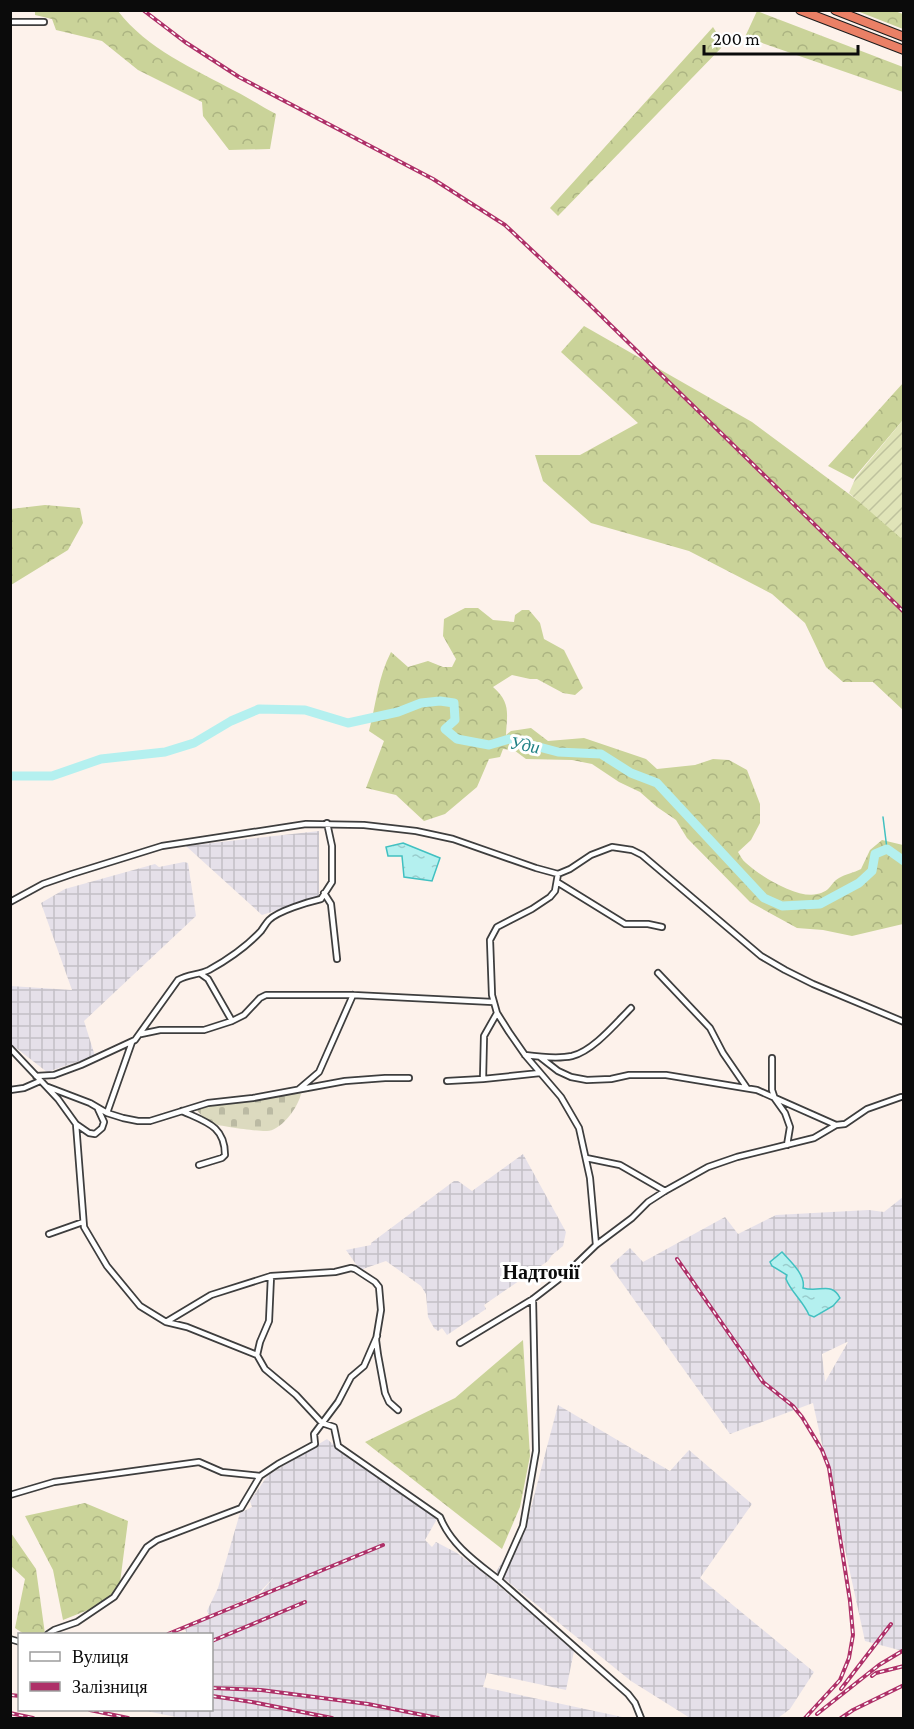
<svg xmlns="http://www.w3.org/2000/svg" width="914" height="1729" viewBox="0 0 914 1729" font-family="'Crimson Pro',serif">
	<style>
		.industrial { fill: url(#industrial-grid); fill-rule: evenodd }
		.forest { fill: url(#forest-crowns) }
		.cemetery { fill: url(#cemetery-stones) }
		.garden { fill: url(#garden-furrows) }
		.water { fill: url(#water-ripples); stroke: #41c0c1; stroke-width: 1.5 }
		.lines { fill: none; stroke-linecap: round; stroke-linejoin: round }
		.stream { stroke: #41c0c1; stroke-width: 1.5 }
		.river { stroke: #b4f0ef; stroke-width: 9 }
		.minor-casing { stroke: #3e3e3e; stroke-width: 8 }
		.trunk-casing { stroke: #1c1c1c; stroke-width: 10 }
		.minor { stroke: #fff; stroke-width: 4.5 }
		.trunk { stroke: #ea8066; stroke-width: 8 }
		.rail-casing { stroke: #ae3068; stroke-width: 4 }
		.rail { stroke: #fff; stroke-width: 1.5; stroke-dasharray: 4.5; stroke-linecap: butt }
		.labels { text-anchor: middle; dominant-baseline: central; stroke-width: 6; stroke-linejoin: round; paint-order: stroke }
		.water-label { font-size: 18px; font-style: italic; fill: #1e8084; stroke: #fff }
		.quarter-label { font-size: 20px; font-weight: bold; fill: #0b0b0b; stroke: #fff }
	</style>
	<defs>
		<pattern id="industrial-grid" width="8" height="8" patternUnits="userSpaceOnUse" patternTransform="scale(1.5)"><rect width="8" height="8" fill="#e5e0e9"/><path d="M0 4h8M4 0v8" fill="none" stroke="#c3bfc6"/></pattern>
		<pattern id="forest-crowns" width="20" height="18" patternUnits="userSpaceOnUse" patternTransform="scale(1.5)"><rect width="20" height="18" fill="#cad399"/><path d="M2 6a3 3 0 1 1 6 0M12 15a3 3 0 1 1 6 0" fill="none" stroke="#acb482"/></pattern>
		<pattern id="cemetery-stones" width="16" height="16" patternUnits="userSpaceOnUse" patternTransform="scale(1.5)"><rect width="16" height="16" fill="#dcdabf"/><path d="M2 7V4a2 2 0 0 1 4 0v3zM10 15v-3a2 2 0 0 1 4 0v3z" fill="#bbbaa3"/></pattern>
		<pattern id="garden-furrows" width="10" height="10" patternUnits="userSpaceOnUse" patternTransform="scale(1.5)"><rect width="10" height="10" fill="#e0e4b8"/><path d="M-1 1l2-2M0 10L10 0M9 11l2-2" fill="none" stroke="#bfc29d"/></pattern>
		<pattern id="water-ripples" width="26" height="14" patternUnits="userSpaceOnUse" patternTransform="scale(1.5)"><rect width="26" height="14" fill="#b4f0ef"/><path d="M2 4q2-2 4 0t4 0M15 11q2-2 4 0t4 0" fill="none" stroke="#9cc"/></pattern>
	</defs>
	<rect width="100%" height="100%" fill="#fdf2eb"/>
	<path class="industrial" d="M319,831V897L262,915L186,846Z
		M184,862L188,863L196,916L84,1021L95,1056L47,1072L11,1044L10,986L72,990L41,903L65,889L155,864L159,867Z
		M523,1154L566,1232L563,1246L552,1255L548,1261L484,1305L486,1309L447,1335L442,1328L438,1331L434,1328L428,1317L426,1294L421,1286L386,1261L360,1270L346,1250L371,1245V1243L454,1181H458L472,1191Z
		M903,1197V1651L865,1641L813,1403L730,1434L610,1266L630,1248L643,1262L725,1217L738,1234L776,1215L869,1210L884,1212ZM847,1342H848L825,1382L822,1354Z
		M558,1405L670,1471L689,1450L752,1504L700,1578L814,1672L790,1709L778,1718H690L631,1681L496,1572L528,1519Z
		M327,1439L336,1447L437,1519L425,1540L432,1547L436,1542L457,1553L490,1578L574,1651L566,1690L487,1673L483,1687L627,1718H181L141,1710H212V1634H187L185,1629L257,1598L274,1577L258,1594L209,1615L207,1611L218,1588L240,1513L252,1507L250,1501L268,1475Z"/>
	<path class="forest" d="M35,11H118C147,49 194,69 235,91C249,98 262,107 276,114L270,149L229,150L203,116L202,102L138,70L102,41L56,30L52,19L35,15Z
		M757,11L903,67V92L745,37Z
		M857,11H895L903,14V29Z
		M713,27L724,45L558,216L550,208Z
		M584,326L752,422L903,534V710L873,682H843L826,667L805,623L772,594L689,551L591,523L543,481L535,455H580L638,423L561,352Z
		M903,383V420L853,479L828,466Z
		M45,505L80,508L83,523L68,550L11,585V509Z
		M465,608H478L493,620L514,622L515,615L522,610H529L540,623L544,639L564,650L583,688L575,695L563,693L537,679H530L512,675L493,687C511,703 507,713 506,735L511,731L531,728L548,741L584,738L646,759L657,769L695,765L713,759L729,760L747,770L760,804V823L751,840L738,852C740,855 742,860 746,863C760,876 798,899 817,894C832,891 830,883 839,878C845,874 854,873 861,869L870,850L882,840L903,845V924L852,936L823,930L797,928L750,902L687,838L676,820L657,807L640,792L619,782L592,764L572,760L526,759L514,750L503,749L500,757L489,759L477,787L445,814L424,821L396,795L366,788L384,741L369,731C376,704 378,677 391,652L408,667L428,661L443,667H452L456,659L443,636L444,619Z
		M523,1340L530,1456L520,1507L502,1549L365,1442L455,1398Z
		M85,1503L128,1521L118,1598L63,1620L53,1570L25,1516Z
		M11,1533L36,1569L45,1634H24L15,1628L25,1579L11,1566Z"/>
	<path class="cemetery" d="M299,1092L301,1094C298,1106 287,1122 276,1128C273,1130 270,1131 267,1131C262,1132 218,1126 215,1124C207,1121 201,1116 197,1110L198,1106Z"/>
	<path class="garden" d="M903,420V540L849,493L856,477Z"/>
	<path class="water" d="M403,843L440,858L432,881L404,877L402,856H388L386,847Z
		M782,1252C790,1261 806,1275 803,1288C819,1293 832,1281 840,1298L833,1306L814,1317L809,1315C803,1301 791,1292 786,1279L787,1275L772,1266L770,1262Z"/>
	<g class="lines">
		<path class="stream" d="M883,817L887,849"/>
		<path class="river" d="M10,776H52L101,759L165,752L194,743L231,721L259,709L305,710L348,723L398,712L421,703L440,701L454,703L455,720L445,729L457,739L489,745L509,739L558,752L601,754L631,773L657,783L764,898L782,906L820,904L859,883L872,871L875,854L887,849L904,861"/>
		<g class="minor-casing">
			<path id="minor" d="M10,22H44
				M557,882L625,924H648L662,927
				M324,893L331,904L337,959
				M10,902L43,884L72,874L162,846L306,824L364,825L416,831L453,839L536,868L558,874L570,869L591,855L612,847L632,850L642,855L761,956L785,970L813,984L904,1022
				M658,973L710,1028L723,1053L747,1088
				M201,974L208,979L232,1021
				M141,1034L160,1030H204L232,1021L244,1015L260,998L266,995H353L493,1002
				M10,1048L58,1099L76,1124L89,1133L95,1134L102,1128L104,1122L98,1109
				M525,1055C540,1057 558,1059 572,1056C593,1051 616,1023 631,1008
				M540,1057L558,1071L571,1077L587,1080L611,1079L629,1075H666L757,1090L836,1125L845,1124L867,1109L901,1097
				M772,1058V1090L775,1099L785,1113L790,1127L787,1145
				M36,1076L54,1075L81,1065L135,1040L178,980C188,974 199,975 209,970C227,960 247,946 261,931C264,927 266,923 269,920C278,911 308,902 321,899L332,882V846L327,823
				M483,1079L484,1036L497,1013
				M447,1081L483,1079L540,1073
				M48,1087L90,1103L107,1113L123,1118L138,1121H150L208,1103L253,1098L345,1081L385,1078H409
				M299,1089L319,1072L353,995
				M10,1090L24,1088L40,1081
				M182,1111C206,1122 225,1126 225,1155L222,1158L199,1165
				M107,1113L132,1042
				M76,1124L84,1227L107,1266L140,1306L166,1322L187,1327L257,1355L265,1369L296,1395L322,1423L334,1427L338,1446L440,1517C451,1545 476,1562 499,1580
				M586,1158L620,1165L665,1191
				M49,1234L83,1222
				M596,1245L632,1218L648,1202L665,1191L708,1167L737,1157L814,1138L836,1125
				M533,1299L536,1451L523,1526L499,1580L628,1694L635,1703L641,1718
				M166,1322L211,1295L271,1276L335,1272L351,1268L355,1269L375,1282L379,1287L381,1310L376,1340L378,1355L385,1393L389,1402L398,1410
				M460,1343L533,1299L568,1272L596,1245L590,1178L579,1128L561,1097L525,1055L509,1032L497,1013L492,995L490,940L497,927L532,909L550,897L555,891L558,874
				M257,1355L260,1342L269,1321L271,1276
				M10,1495L54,1482L199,1462L222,1472L260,1476L278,1464L315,1444L314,1434L338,1402L351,1377L364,1366L377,1336
				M48,1634L54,1630L77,1622L114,1597L147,1547L157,1540L241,1508L260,1476
				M10,1639L20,1642"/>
		</g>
		<g class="trunk-casing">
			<path id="trunk" d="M800,10L904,50
				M835,10L904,37"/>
		</g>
		<use href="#minor" class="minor"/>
		<use href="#trunk" class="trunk"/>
		<g class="rail-casing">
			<path id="rail" d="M143,10L185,42L239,77L433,179L505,225L589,304L904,612
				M677,1259L763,1382L793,1406L802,1417L822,1450L829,1468L850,1601L853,1635L849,1658L840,1680L805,1718
				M168,1634L383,1545
				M212,1641L305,1602
				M872,1676L876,1673L904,1666
				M212,1688L261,1690L368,1704L438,1718
				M841,1689L891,1624
				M10,1695L20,1696
				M212,1696L252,1702L332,1718
				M90,1710L128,1718
				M10,1713L33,1718
				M817,1714L879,1665L904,1650
				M841,1718L853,1710L904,1685"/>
		</g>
		<use href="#rail" class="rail"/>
	</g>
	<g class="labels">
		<g class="water-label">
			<text transform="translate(525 745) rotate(10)">Уди</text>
		</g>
		<g class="quarter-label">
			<text x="541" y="1272">Надточії</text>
		</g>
	</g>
	<rect width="914" height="1729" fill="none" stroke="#0b0b0b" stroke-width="24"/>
	<rect x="18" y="1633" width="195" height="78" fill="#ffffff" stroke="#9d9d9d" stroke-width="1.5"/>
	<rect x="30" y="1652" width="30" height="9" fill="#ffffff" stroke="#9d9d9d" stroke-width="1.5"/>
	<text x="72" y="1663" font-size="18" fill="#0b0b0b">Вулиця</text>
	<rect x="30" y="1682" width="30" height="9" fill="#ae3068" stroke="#9d9d9d" stroke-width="1.5"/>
	<text x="72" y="1693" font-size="18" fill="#0b0b0b">Залізниця</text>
	<path d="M704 45v9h154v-9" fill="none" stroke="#0b0b0b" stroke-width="3"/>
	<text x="713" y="45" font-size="18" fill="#0b0b0b" stroke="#ffffff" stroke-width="4.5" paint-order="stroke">200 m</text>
</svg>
